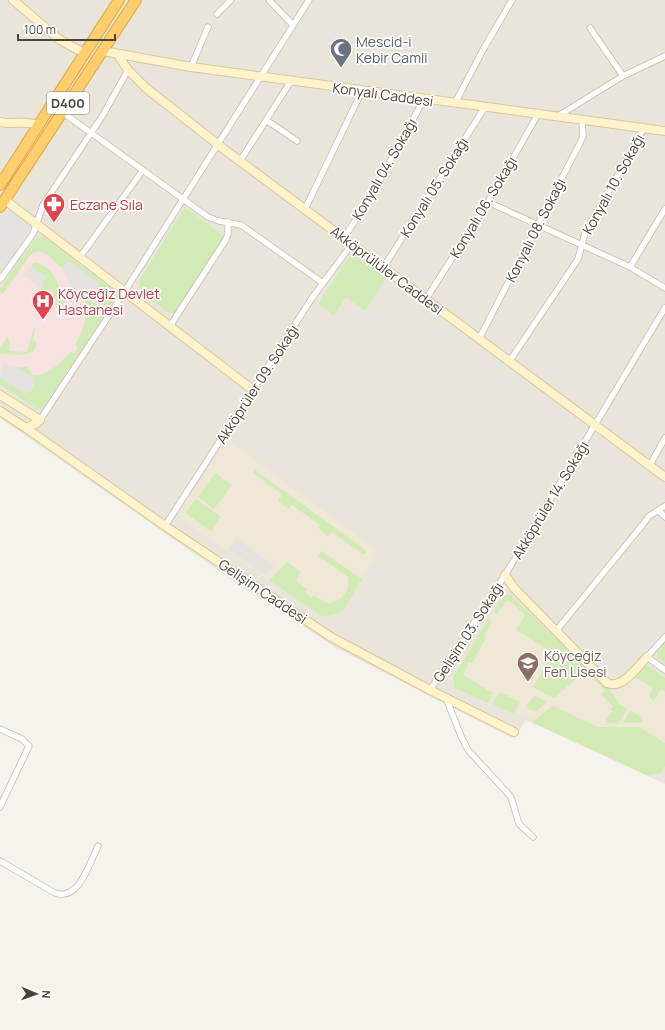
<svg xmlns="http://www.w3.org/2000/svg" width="665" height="1030" viewBox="0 0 665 1030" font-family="Manrope,sans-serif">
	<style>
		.residential { fill: #eae5da }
		.education { fill: #efe8d6 }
		.medical { fill: #f6e3e0 }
		.green { fill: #d2eab5 }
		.parking { fill: #e5e3e0 }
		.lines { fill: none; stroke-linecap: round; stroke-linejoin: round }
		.street-casing { stroke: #c2bbae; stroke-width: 7 }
		.secondary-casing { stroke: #d6c79b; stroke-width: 10 }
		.highway-casing { stroke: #e0a43c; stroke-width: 12 }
		.street { stroke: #fff; stroke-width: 5.5 }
		.secondary { stroke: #fff3cd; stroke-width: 8 }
		.highway { stroke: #ffcf6e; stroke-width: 10 }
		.labels { text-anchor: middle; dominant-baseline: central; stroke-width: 3.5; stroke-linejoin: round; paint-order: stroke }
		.shield { fill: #fff; stroke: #817c74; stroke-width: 1 }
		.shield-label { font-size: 13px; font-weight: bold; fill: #4b4439 }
		.worship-label { font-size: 14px; fill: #5b616d; stroke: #fff; text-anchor: start }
		.street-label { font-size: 14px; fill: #4b4439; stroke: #fff }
		.health-label { font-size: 14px; fill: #be3a42; stroke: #fff; text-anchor: start }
		.education-label { font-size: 14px; fill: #785e54; stroke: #fff; text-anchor: start }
	</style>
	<rect width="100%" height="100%" fill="#f6f3ec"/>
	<path class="residential" d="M0,0H665V784L526,720L514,739L338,649L229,578L0,418Z"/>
	<path class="education" d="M232,443L375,549L376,555L342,612L323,617L181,519L180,512L225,445Z
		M511,595L614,695L643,667L649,666L665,678V766L661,773L649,776L532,722L533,720L526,717L515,712L513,714L455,688L453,678L489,618L504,596Z"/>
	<path class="medical" d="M38,251L46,254L62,268L68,261L107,296L100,307L85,298V324L75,345L78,348L74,354L71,352L53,368L37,375L31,373L0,377V292L3,293L30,255Z"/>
	<path class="green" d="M185,207L224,236L174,313H169L140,292V279Z
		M44,237L113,290L114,301L43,408L38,410L0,384V377L25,394L27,391L30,392L34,385L33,378L17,367H27L32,375C45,379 63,361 71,352L74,354L78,348L75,345C85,330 87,315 85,298L74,297L71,286L100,307L107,296L99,290L100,288L97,286L99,283L68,261L62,268L46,254L38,251L30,255L3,294L0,292V288L35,239Z
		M353,252L386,278L365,311L346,297L334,315L318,304Z
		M34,263C52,263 62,289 64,304L59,306L51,289L38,298L35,293L43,287V281L46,277L31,266Z
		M34,328L35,329L33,340L37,344L34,351L24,355L0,354V348L7,337L9,338L10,351L27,352Z
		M255,470L367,551L364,555L332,532L328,536L318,528L320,525L292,505L289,509L278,501L282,494L253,473Z
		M215,473L232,485L214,509L198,497Z
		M196,499L221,517L211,531L185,513Z
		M321,551L362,579L342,612L323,617L269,580L287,562L301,572L296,581L307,589L305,592L312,598L314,595L326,603C340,603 351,592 348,577L318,556Z
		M511,595L586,668L576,679L554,698L533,687L554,653L516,630L525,615L510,601H506L497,614L493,612L504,596Z
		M489,618L492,622L484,636L486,638L472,663L469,662L463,675L493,693L488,703L455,688L453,678Z
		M665,643V664L657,658V652Z
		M649,666L665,678V692L661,689L654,701L649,697L653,688L633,676L643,667Z
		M590,671L614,695L618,703L627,708V710L618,724L608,723L606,719L613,711L610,709L613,706L602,695L605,690L587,674Z
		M500,692L520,702L513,714L492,704Z
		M536,696L547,702L537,711L528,709L527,705L533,697Z
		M553,706L598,727H640L665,743V766L661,773L649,776L532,722Z
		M630,710L643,718L641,723H623Z"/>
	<path class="parking" d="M8,207L32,229L0,273V221Z
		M68,261L99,283L97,286L100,289L92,300L71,286L62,268Z
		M31,266L46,277L43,281L44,286L41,289L23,275Z
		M2,364L17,367L34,378V386L32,390L27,391L25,394L0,377Z
		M236,538L274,565L266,576L228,549Z"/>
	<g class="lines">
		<g class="street-casing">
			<path id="street" d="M269,0L293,25
				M217,14L231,0
				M590,28L623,76
				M191,67L208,27
				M455,103L484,48L512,0
				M62,112L208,217L219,221L241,225L323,283
				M558,116L623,76L665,56
				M266,120L297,141
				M240,161L291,81
				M488,202L630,267L665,288
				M305,209L362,91
				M344,238L375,189L424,99
				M80,257L143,170
				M630,267L665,209
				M383,268L485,107
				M0,280L33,234L43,205L103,115L128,70
				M426,299L488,202L538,114
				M170,326L225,241L228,234V222
				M479,339L580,143L583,136L582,120
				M509,362L578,259L585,233L644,128
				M40,420L125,291L309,0
				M650,465L665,438
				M659,511L665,517
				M165,526L312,298L352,244
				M556,631L644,523L649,516L665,506
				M665,637L647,657L665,670
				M430,690L505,575L665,308
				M446,698L461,736L468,750L511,797L519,824L533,837
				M0,729L22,739L29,746L0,807
				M0,861L55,893C79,902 90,862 98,846"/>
		</g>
		<g class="secondary-casing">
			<path id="secondary" d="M13,0L60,40L84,53
				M103,51L191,67L665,131
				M118,55L128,70L146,88L225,150L665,477
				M0,122C13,125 25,120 38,125
				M5,200L253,390
				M0,395L40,420L37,423L26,428L0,411
				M26,428L165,526L331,637L430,690L514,732
				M505,575L514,588L607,683C622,690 637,667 647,657"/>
		</g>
		<g class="highway-casing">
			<path id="highway" d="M0,185L119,0
				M0,207L136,0"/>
		</g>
		<use href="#street" class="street"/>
		<use href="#secondary" class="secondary"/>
		<use href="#highway" class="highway"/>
	</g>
	<defs>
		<g id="mosque-pin" transform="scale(1.15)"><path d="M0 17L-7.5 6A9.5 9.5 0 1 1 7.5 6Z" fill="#6b7280" stroke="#fff"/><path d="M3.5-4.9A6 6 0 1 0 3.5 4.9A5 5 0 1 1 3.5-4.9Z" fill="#fff"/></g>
		<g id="pharmacy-pin" transform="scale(1.15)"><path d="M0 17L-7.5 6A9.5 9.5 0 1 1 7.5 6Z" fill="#e0444e" stroke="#fff"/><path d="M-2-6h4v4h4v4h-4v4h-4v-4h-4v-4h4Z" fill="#fff"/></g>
		<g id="hospital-pin" transform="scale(1.15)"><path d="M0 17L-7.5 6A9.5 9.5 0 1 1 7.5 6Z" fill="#e0444e" stroke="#fff"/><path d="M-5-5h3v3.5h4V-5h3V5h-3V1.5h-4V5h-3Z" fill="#fff"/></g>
		<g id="school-pin" transform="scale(1.15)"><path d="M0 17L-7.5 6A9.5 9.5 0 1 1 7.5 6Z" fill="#8d6e63" stroke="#fff"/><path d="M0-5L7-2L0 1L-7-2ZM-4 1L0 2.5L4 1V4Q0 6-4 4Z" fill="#fff"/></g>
	</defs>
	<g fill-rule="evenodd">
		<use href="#mosque-pin" x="341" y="49"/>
		<use href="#pharmacy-pin" x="54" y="204"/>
		<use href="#hospital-pin" x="43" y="301"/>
		<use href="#school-pin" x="528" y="663"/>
	</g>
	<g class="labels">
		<rect class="shield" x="47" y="92" width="42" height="22" rx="3"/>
		<g class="shield-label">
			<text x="68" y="103">D400</text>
		</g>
		<g class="worship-label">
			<text x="356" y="41">Mescid-i<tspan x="356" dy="16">Kebir Camii</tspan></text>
		</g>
		<g class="street-label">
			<text transform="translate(383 94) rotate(8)">Konyalı Caddesi</text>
			<text transform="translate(384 169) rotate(-60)">Konyalı 04. Sokağı</text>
			<text transform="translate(613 184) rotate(-61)">Konyalı 10. Sokağı</text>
			<text transform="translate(434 187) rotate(-58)">Konyalı 05. Sokağı</text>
			<text transform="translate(483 207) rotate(-59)">Konyalı 06. Sokağı</text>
			<text transform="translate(535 230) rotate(-63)">Konyalı 08. Sokağı</text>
			<text transform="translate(387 270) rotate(37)">Akköprülüler Caddesi</text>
			<text transform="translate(257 384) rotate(-57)">Akköprüler 09. Sokağı</text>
			<text transform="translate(550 500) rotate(-59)">Akköprüler 14. Sokağı</text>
			<text transform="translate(263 591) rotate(34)">Gelişim Caddesi</text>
			<text transform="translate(468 632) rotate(-57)">Gelişim 03. Sokağı</text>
		</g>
		<g class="health-label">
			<text x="70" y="204">Eczane Sıla</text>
			<text x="58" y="293">Köyceğiz Devlet<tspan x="58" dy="16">Hastanesi</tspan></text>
		</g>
		<g class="education-label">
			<text x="544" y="655">Köyceğiz<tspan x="544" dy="16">Fen Lisesi</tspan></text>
		</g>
	</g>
	<g transform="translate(36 994) rotate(92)" stroke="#ffffff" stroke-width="3" paint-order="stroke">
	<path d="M0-3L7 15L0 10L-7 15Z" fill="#4b4439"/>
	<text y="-6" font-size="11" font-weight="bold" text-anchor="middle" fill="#4b4439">N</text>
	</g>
	<path d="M18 34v6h97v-6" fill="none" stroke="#4b4439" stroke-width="2"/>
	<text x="24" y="34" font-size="12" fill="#4b4439" stroke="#ffffff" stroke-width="3" paint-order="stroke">100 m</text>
</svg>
